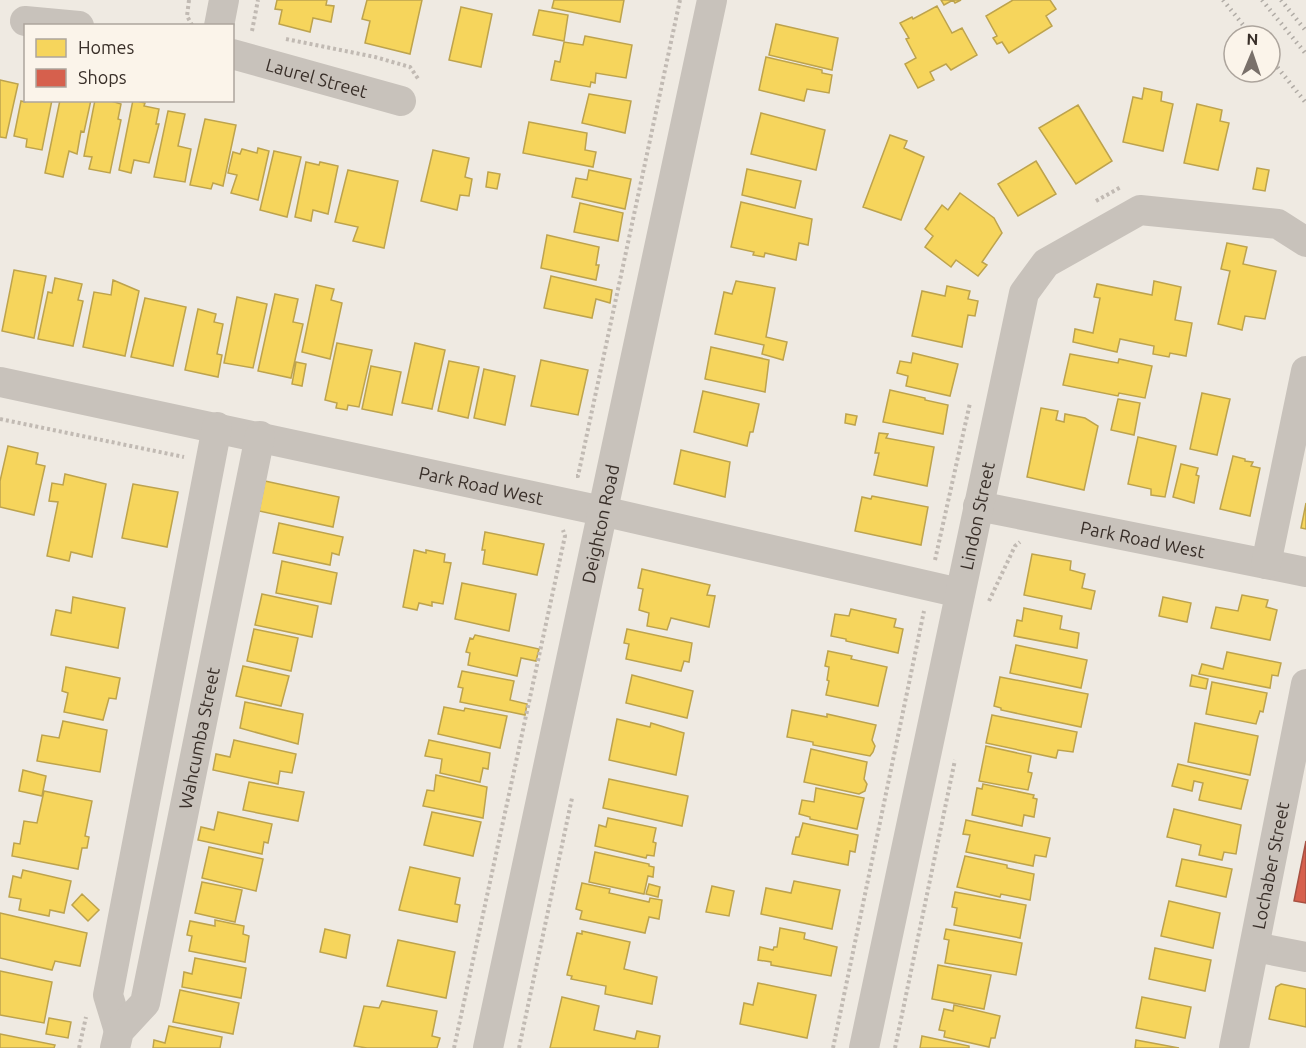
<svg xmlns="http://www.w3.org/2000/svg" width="1306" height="1048" viewBox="0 0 1306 1048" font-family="Ubuntu,sans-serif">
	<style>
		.homes { fill: #f6d55c; stroke: #bda34d; stroke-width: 1.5 }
		.shops { fill: #d6604d; stroke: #a75142; stroke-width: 1.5 }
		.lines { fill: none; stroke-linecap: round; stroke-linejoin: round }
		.path { stroke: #c1bab3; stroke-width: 4; stroke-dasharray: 3 3; stroke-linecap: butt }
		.street { stroke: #c8c2bb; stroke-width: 30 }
		.rail { stroke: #b0aba5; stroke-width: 4.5; stroke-dasharray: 1.5 4.5; stroke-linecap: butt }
		.labels { text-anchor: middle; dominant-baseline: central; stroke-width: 6; stroke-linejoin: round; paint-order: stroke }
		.street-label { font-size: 18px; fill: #392f29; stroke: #fbf4ea }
	</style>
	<rect width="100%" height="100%" fill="#efeae2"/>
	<path class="homes" d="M277,0H327L326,5L334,6L331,22L313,18L310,32L279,24L282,10L275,9Z
		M367,0H422L410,54L365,43L370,21L362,19Z
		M554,0H624L620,22L552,8Z
		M941,0H961L955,3L953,0L944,5Z
		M1013,0H1050L1056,9L1046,16L1052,26L1009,53L1002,42L997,44L993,38L997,36L986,16Z
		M937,6L952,33L962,28L977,55L951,70L946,64L930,72L934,80L918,88L905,64L916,58L906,39L909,38L900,23L912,17L913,19Z
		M461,7L492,14L481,67L449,60Z
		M539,10L568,15L564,41L533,35Z
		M776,24L838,38L832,70L769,55Z
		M585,36L632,45L626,78L596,73L595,83L591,82L590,87L551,80L555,61L560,62L564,42L583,45Z
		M766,57L822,70V73L832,75L829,93L807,89L804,101L759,90Z
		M0,80L18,84L6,138L0,137Z
		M1144,88L1162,92L1161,101L1173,104L1163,151L1123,142L1133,97L1142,99Z
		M589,94L631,101L625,133L582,123Z
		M26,98V100H52L42,150L26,147L27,139L14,136L21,101L25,102Z
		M60,100H91L84,132L81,131L77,154L69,151L63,177L45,173Z
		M95,100H108L121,104L118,119L121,120L110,173L89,169L92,157L84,156Z
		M133,100L145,103L144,106L159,109L156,124H159L149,163L134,160L131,173L119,170Z
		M1197,104L1222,110L1220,121L1229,123L1218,170L1184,163Z
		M1078,105L1112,161L1076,184L1039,128Z
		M168,111L185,114L178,146L191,149L185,182L154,177Z
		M761,113L825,130L816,170L751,154Z
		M205,119L236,125L223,186L213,183L211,189L190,185Z
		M529,122L587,133L585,150L596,152L593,167L523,153Z
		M890,135L907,141L904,148L924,157L901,220L863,207Z
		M258,148L269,151L258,200L231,193L237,175L228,173L233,152L240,154L242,149L257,153Z
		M433,150L469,158L465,177L472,179L469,196L460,195L457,210L421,201Z
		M274,151L301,157L287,217L260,210Z
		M1036,161L1056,194L1018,216L998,184Z
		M306,162L319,165L320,162L338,166L328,214L313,210L311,221L295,217Z
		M1257,168L1269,170L1265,191L1253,189Z
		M747,169L801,181L795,208L742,195Z
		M348,170L398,181L384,248L353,241L358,227L335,222Z
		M589,170L631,179L625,209L572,197L576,178L587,180Z
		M488,172L500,174L497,189L486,187Z
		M960,193L994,218L1002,233L982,262L987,265L978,276L956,260L951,267L925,247L933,236L925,229L942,205L948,210Z
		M741,202L812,219L808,245L799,243L796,260L765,253L764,257L753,255L754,252L731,247Z
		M580,203L623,213L618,241L574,232Z
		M547,235L599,247L596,265H599L596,280L541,268Z
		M1227,243L1247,247L1243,264L1276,271L1265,319L1245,316L1242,330L1218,324L1230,271L1221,269Z
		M14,270L46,276L34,338L2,331Z
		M551,276L612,290L610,303L596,299L592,318L544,308Z
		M55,278L82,284L78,300L83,301L73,346L38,339L48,292L52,293Z
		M113,280L139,291L125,356L83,347L94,292L111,295Z
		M736,281L775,288L766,337L787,342L783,360L762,354L764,345L715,334L724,292L732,294Z
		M1154,281L1181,287L1175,320L1192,323L1186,356L1170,353L1169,357L1153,354L1154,346L1120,339L1117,352L1073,342L1075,329L1093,333L1100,298L1094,297L1097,284L1152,295Z
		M316,285L334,289L331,300L342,303L330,359L302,352Z
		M947,286L970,291L968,299L978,301L975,316L968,315L962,347L912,336L922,291L945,296Z
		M275,294L298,299L293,322L303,324L291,378L258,371Z
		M237,297L267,304L253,368L224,363Z
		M145,298L186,307L173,366L131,357Z
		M198,309L216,314L214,322L223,324L217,354L222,355L218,377L185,370Z
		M337,343L372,350L359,407L348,405L347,410L336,408L337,403L325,400Z
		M415,343L445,350L432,409L402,403Z
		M711,347L769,360L765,392L705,379Z
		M913,353L958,364L950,396L906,386L908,376L897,373L900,361L911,363Z
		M1070,354L1118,363L1119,359L1152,366L1145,398L1119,393L1118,396L1063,385Z
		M541,360L588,370L578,415L531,406Z
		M449,361L479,367L468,418L438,411Z
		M296,362L306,364L302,386L292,384Z
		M371,366L401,372L392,415L362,409Z
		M484,369L515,376L505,425L474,418Z
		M890,390L925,398V400L948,405L943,434L883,422Z
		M703,391L759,404L753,432H750L747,446L694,432Z
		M1202,393L1230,399L1217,455L1190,449Z
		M1118,399L1140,403L1134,435L1111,430Z
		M1041,408L1058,411L1056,420L1064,422L1065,414L1085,418L1098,426L1084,490L1027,477Z
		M846,414L857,416L855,425L845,423Z
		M879,433L888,434L886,438L934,447L927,486L874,475L879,453H875Z
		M1138,437L1176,446L1165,497L1151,495V489L1128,484Z
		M8,446L38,453L36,464L45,466L34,515L0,507V481Z
		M681,450L730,462L725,497L674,484Z
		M1233,456L1245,459V461L1253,462L1251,466L1260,468L1250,516L1220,509Z
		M1181,464L1198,468L1196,475L1199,476L1194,503L1173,497Z
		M65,474L106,484L92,557L71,552L69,561L47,556L58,502L49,501L52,483L63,485Z
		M265,481L339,497L333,527L259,511Z
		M133,484L178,492L167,547L122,538Z
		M872,496L928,507L921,545L855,531L862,497L871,499Z
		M1306,503V529L1301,528Z
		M279,523L343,537L339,555L332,553L330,565L273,553Z
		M485,532L544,544L537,575L483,564L485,550H482Z
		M414,550L426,553V550L445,554L444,562L451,563L443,604L432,602V606L419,603L417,610L403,607Z
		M1032,554L1071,561L1070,570L1085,574L1082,588L1095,591L1091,609L1024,595Z
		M282,561L337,573L331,604L276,593Z
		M642,569L710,585L707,595L715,596L709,627L671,618L667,630L647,626L649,613L639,610L643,589L638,588Z
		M462,583L516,594L509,631L455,619Z
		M262,594L318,606L312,637L255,625Z
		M1242,595L1268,600L1266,607L1277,610L1270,640L1211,628L1216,607L1238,611Z
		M73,597L125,608L118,648L51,635L56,610L71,613Z
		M1163,597L1191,603L1187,622L1159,616Z
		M1024,608L1062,616L1060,629L1079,633L1077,648L1014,636L1017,620L1022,621Z
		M851,609L896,619L894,627L903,629L898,653L846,641V639L831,636L835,614L849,616Z
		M254,629L298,638L291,671L247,661Z
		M627,629L692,643L689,662L684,661L681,671L626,659L629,644L624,643Z
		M475,635L539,649L536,661L521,658L517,676L468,665L470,653L466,652L470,638L473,639Z
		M1016,645L1087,660L1081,688L1010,673Z
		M828,651L852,656L851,659L887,667L878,706L826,695L829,681L827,680L829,667L825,666Z
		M1227,652L1281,663L1278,676L1272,675L1270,688L1199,674L1202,664L1223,669Z
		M243,666L289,676L281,706L236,696Z
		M66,667L120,678L116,699L109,698L103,720L64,712L68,693L62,691Z
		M462,671L514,681L510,700L527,704L525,715L460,702L463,688L458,687Z
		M632,675L693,691L687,718L626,703Z
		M1192,675L1208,679L1206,689L1190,686Z
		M1000,677L1088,694L1081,727L1001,710V708L994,706Z
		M1212,682L1267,693L1263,712L1260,711L1256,724L1206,714Z
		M245,702L303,714L298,744L240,728Z
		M444,707L464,711L465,708L507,716L500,748L438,734Z
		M792,710L827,717V714L876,725L872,740L875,746L873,752L870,756L813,745V742L787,737Z
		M992,715L1077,732L1073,752L1058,750L1056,758L986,743Z
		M617,719L650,727L651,723L684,733L676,775L609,760Z
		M63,721L107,730L100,772L37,761L42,735L59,738Z
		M1195,723L1258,736L1250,775L1188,762Z
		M234,740L296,754L292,773L280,771L278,784L213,770L216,754L230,757Z
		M429,740L490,753L488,769L483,768L480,782L440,773L442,759L425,756Z
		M986,746L1031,756L1028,772L1032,773L1028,790L979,781Z
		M811,749L867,762L864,779L867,784L865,791L859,794L804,782Z
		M1178,764L1248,780L1241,809L1199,800L1203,783L1194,781L1192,791L1172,786Z
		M23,770L46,776L42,796L19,791Z
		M436,775L487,787L483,818L423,806L427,790L434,791Z
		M609,779L688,796L682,826L603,808Z
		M249,782L304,792L298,821L243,810Z
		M983,784L1034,795L1033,798L1037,799L1034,817L1024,815L1022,826L972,815L977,788L982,789Z
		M816,788L864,798L857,829L810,819V817L799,814L802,800L814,802Z
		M44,791L92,801L85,836L89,837L87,848H82L78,869L12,856L14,843L20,844L24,821L37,823Z
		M1174,809L1241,825L1236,854L1224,852L1222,860L1199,855L1201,845L1167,837Z
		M218,812L272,824L268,843L264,842L262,854L198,840L201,827L214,830Z
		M432,812L481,822L473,856L424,845Z
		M608,818L656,828L653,842L656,843L654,856L647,855L646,858L595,846L599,825L606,827Z
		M966,820L1050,838L1046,857L1035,855L1033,866L966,852L970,835L963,834Z
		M803,823L858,835L855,852L850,851L848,865L792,854L796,837H799Z
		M209,847L263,859L256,891L202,878Z
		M595,852L649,864V866L654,867L653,877L648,876L644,894L589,882Z
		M965,856L1007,865V868L1034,874L1030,900L1001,894L1000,897L957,887Z
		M1182,859L1232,869L1226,897L1176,886Z
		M410,867L460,878L455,904L460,905L457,922L399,910Z
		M23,870L71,881L64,913L50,910L49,916L19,910L21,899L9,897L13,876L21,878Z
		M794,881L840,890L832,929L761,914L766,888L791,893Z
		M202,882L242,890L235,922L195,913Z
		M582,883L610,889L609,893L649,902L650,898L662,900L659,919L649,917L645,933L580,919L582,911L576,909Z
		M649,884L660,887L658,897L646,894Z
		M712,886L734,891L729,916L706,912Z
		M955,892L1026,905L1020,938L954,925L957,908L952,907Z
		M82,894L99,910L88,921L72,905Z
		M1169,901L1220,913L1213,948L1161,936Z
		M0,913L87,933L80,966L55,961L52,970L0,958Z
		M215,920L244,926L243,934L249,936L245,962L189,951L192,936L187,935L190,921L215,926Z
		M780,928L805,933L804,939L837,947L831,976L771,965V962L758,960L760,947L773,950L774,947H777Z
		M325,929L350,935L346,958L320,952Z
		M946,929L1022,943L1016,975L945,963L949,940L944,939Z
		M582,931L630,942L624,969L657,977L652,1004L605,994L606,986L571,979L572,976L567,975L577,933L582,934Z
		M398,940L455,952L446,998L387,986Z
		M1155,948L1211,960L1205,991L1149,979Z
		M195,958L246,968L241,998L182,987L184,972L192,974Z
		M938,965L991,975L984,1009L932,999Z
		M0,971L52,982L44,1023L0,1015Z
		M758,983L816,995L807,1038L740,1024L744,1003L753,1005Z
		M1281,984L1306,989V1027L1269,1019L1276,987Z
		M180,990L239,1003L233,1034L173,1022Z
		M562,997L599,1006L594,1030L635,1039L637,1031L660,1036L658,1048H550Z
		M1142,997L1191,1007L1185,1038L1136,1028Z
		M382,1001L437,1011L432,1036L440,1038L437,1048H367L354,1046L364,1006L379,1008Z
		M954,1005L1000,1016L995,1038H991L989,1047L944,1037L945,1031L939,1030L944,1009L953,1011Z
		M49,1018L71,1022L68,1038L46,1034Z
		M169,1026L222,1037L220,1048H153L154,1040L165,1043Z
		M0,1034L55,1045L54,1048H0Z
		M922,1036L969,1046V1048H920Z
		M1136,1040L1179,1048H1135Z"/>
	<path class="shops" d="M1306,841V903L1294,901Z"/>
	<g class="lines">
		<path class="path" d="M189,0L187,16L192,25
			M252,31L258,0
			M286,39L375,57L410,67L419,80
			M1096,201L1121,187
			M0,419L184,457
			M576,476H578L680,0
			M935,560L970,403
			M989,601L1015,546L1020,542
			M79,1048L86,1017
			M454,1048L565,536L563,530
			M519,1048L572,798
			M833,1048L924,611
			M895,1048L955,760"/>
		<g class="street">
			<path d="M25,21L79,26"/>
			<path d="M219,26L224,0"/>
			<path id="s1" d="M232,54L401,101"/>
			<path id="s2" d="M0,382L602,511L960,593"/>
			<path id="s3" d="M978,506L1306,572"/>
			<path d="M1266,564L1306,371"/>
			<path d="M1255,947L1306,957"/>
			<path d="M119,1031L108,995L217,427"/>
			<path id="s4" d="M115,1048L119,1031L145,1003L260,436"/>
			<path id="s5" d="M488,1048L712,0"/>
			<path id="s6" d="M864,1048L1024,293L1046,263L1140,210L1278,224L1306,242"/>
			<path id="s7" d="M1234,1048L1306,684"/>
		</g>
		<path class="rail" d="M1223,0L1252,36
			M1262,0L1306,54
			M1281,0L1306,31
			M1270,58L1306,103"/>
	</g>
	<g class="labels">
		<g class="street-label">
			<text stroke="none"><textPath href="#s1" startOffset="88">Laurel Street</textPath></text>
			<text stroke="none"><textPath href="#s2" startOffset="492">Park Road West</textPath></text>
			<text stroke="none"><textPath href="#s6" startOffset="544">Lindon Street</textPath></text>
			<text stroke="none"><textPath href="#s5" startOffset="536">Deighton Road</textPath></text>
			<text stroke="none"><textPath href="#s3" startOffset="168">Park Road West</textPath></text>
			<text stroke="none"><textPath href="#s4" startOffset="326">Wahcumba Street</textPath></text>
			<text stroke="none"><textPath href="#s7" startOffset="186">Lochaber Street</textPath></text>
		</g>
	</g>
	<rect x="24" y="24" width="210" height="78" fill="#fbf4ea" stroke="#ada59d" stroke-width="1.5"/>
	<rect x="36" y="39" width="30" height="18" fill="#f6d55c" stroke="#ada59d" stroke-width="1.5"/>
	<text x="78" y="54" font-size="18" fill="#392f29">Homes</text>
	<rect x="36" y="69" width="30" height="18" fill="#d6604d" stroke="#ada59d" stroke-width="1.5"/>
	<text x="78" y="84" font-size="18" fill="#392f29">Shops</text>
	<g transform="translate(1252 54) rotate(2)"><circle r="28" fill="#fbf4ea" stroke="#ada59d" stroke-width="1.5"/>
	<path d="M0-4.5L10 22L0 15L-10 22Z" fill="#79706a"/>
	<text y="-9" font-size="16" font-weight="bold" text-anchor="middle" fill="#392f29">N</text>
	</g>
</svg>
